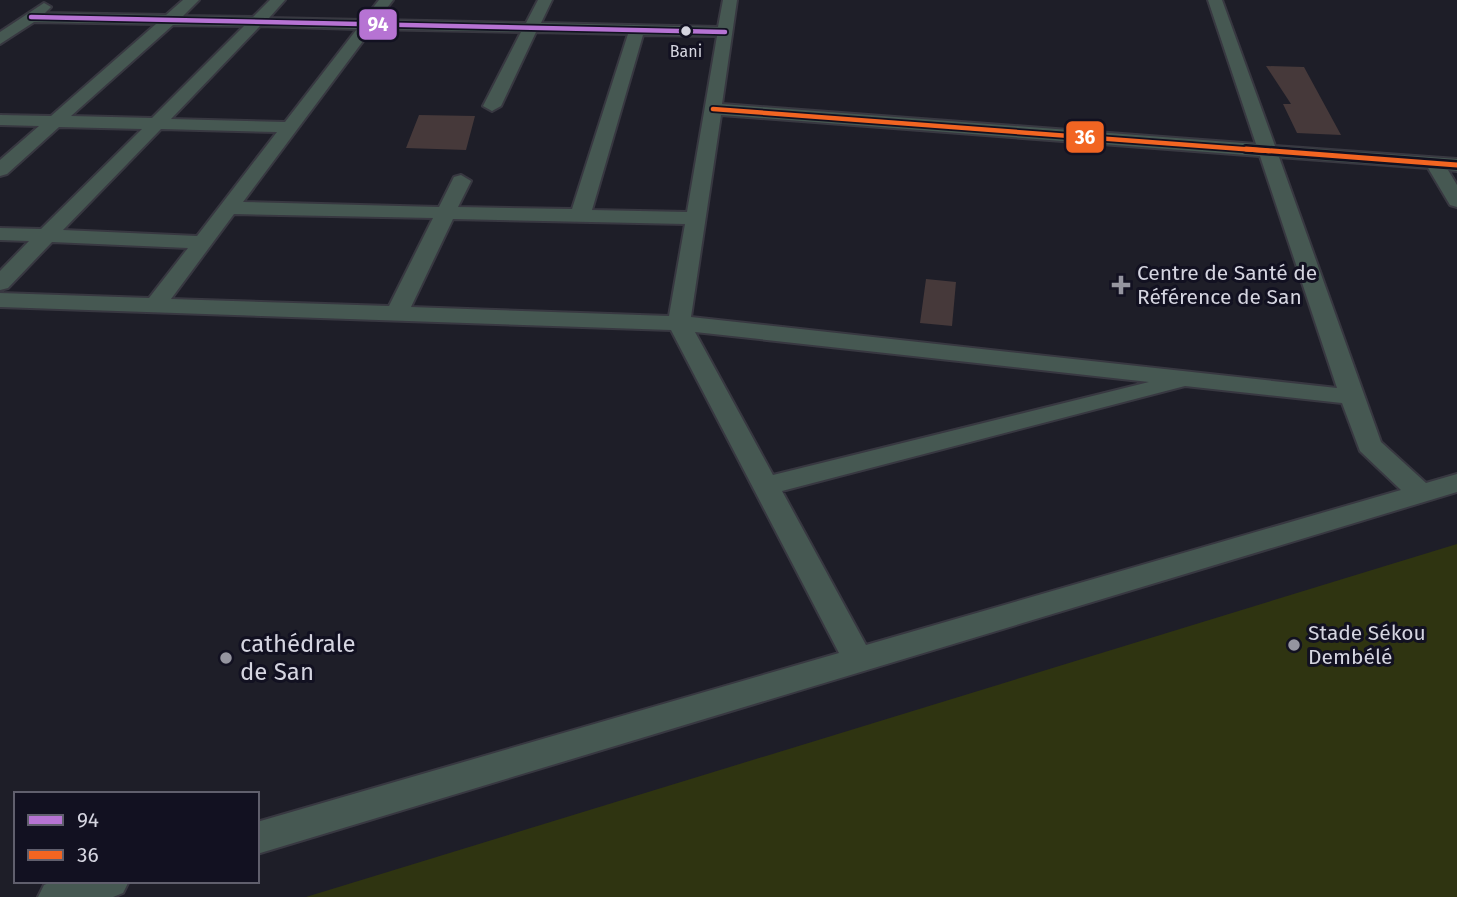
<svg xmlns="http://www.w3.org/2000/svg" width="1457" height="897" viewBox="0 0 1457 897" font-family="'Fira Sans',sans-serif">
	<style>
		.green { fill: #2f3411 }
		.building { fill: #46393a }
		.lines { fill: none; stroke-linecap: round; stroke-linejoin: round }
		.street-casing { stroke: #383841; stroke-width: 4 }
		.street { fill: #465852; fill-rule: evenodd }
		.bus-1-casing { stroke: #121121; stroke-width: 8 }
		.bus-2-far1-casing { stroke: #121121; stroke-width: 8 }
		.bus-2-casing { stroke: #121121; stroke-width: 10 }
		.bus-1 { stroke: #b673d3; stroke-width: 4.5 }
		.bus-2-far1 { stroke: #f26522; stroke-width: 4.5 }
		.bus-2 { stroke: #f26522; stroke-width: 5 }
		.bus-dot { fill: #d5d5e0; stroke: #121121; stroke-width: 2.5 }
		.poi-dot { fill: #9595a0; stroke: #121121; stroke-width: 2.5 }
		.labels { text-anchor: middle; dominant-baseline: central; stroke-width: 6; stroke-linejoin: round; paint-order: stroke }
		.far-bus-label { font-size: 16px; fill: #d5d5e0; stroke: #121121 }
		.poi-label { font-size: 21px; fill: #d5d5e0; stroke: #121121; text-anchor: start }
		.near-poi-label { font-size: 24px; fill: #d5d5e0; stroke: #121121; text-anchor: start }
		.line-badge { stroke: #121121; stroke-width: 2.5 }
		.badge-label { font-size: 19px; text-anchor: middle; font-weight: bold; fill: #fff }
	</style>
	<rect width="100%" height="100%" fill="#1e1e28"/>
	<path class="green" d="M1457,544V897H306Z"/>
	<path class="building" d="M1266,66L1304,67L1341,135L1297,133L1283,104H1291Z
		M419,115L475,116L466,150L406,148Z
		M926,279L956,282L952,326L920,323Z"/>
	<g class="lines">
		<g class="street-casing">
			<path id="street" d="M183,0H199L183,16L253,17L270,0H285L269,18L363,20L379,0H393L378,20L526,23L538,0H552L541,23L718,27L723,0H737L722,104L1256,144L1208,0H1222L1275,146L1457,159V171L1448,170L1457,185V207L1450,205L1428,168L1279,157L1381,442L1426,483L1457,474V492L257,854V822L839,653L671,330L0,307V293L149,298L188,248L52,242L8,288L0,290V271L29,241L0,240V228L41,229L142,129L59,127L7,174L0,176V160L39,126L0,125V115L51,116L156,24L34,22L0,44V32L44,3L51,7L45,13L166,15ZM173,25L244,26L152,118L71,116ZM260,26L357,29L285,122L171,119ZM372,29L521,32L483,106L492,111L501,106L536,32L628,34L572,209L458,207L471,181L461,175L454,177L439,207L243,202ZM643,35L717,36L687,212L592,210ZM721,115L1260,156L1337,388L691,317ZM161,129L277,132L197,236L63,230ZM234,214L433,218L389,306L171,299ZM453,219L685,224L669,316L411,307ZM695,332L1149,382L773,475ZM1185,386L1342,403L1360,451L1401,490L866,645L782,491Z
				M53,881H129L123,893L113,897H38L44,885Z"/>
		</g>
		<use href="#street" class="street"/>
		<g class="bus-1-casing">
			<path id="bus-1" d="M31,17L725,32"/>
		</g>
		<g class="bus-2-far1-casing">
			<path id="bus-2-far1" d="M713,109L1269,151"/>
		</g>
		<g class="bus-2-casing">
			<path id="bus-2" d="M1246,149L1457,165"/>
		</g>
		<use href="#bus-1" class="bus-1"/>
		<use href="#bus-2-far1" class="bus-2-far1"/>
		<use href="#bus-2" class="bus-2"/>
	</g>
	<circle class="bus-dot" cx="686" cy="31" r="6"/>
	<g class="poi-dot">
		<path d="M1117.5 274.5h7v7h7v7h-7v7h-7v-7h-7v-7h7z"/>
		<circle cx="1294" cy="645" r="7"/>
		<circle cx="226" cy="658" r="7"/>
	</g>
	<g class="labels">
		<g class="far-bus-label">
			<text x="686" y="51">Bani</text>
		</g>
		<g class="poi-label">
			<text x="1137" y="273">Centre de Santé de<tspan x="1137" dy="24">Référence de San</tspan></text>
			<text x="1308" y="633">Stade Sékou<tspan x="1308" dy="24">Dembélé</tspan></text>
		</g>
		<g class="near-poi-label">
			<text x="240" y="644">cathédrale<tspan x="240" dy="28">de San</tspan></text>
		</g>
	</g>
	<g class="line-badge">
		<rect x="358" y="8" width="40" height="33" rx="7" fill="#b673d3"/>
		<rect x="1065" y="120" width="40" height="34" rx="7" fill="#f26522"/>
	</g>
	<g class="badge-label">
		<text x="378" y="31">94</text>
		<text x="1085" y="144">36</text>
	</g>
	<rect x="14" y="792" width="245" height="91" fill="#121121" stroke="#605f6d" stroke-width="2"/>
	<rect x="28" y="815" width="35" height="10" fill="#b673d3" stroke="#605f6d" stroke-width="2"/>
	<text x="77" y="827" font-size="21" fill="#d5d5e0">94</text>
	<rect x="28" y="850" width="35" height="10" fill="#f26522" stroke="#605f6d" stroke-width="2"/>
	<text x="77" y="862" font-size="21" fill="#d5d5e0">36</text>
</svg>
